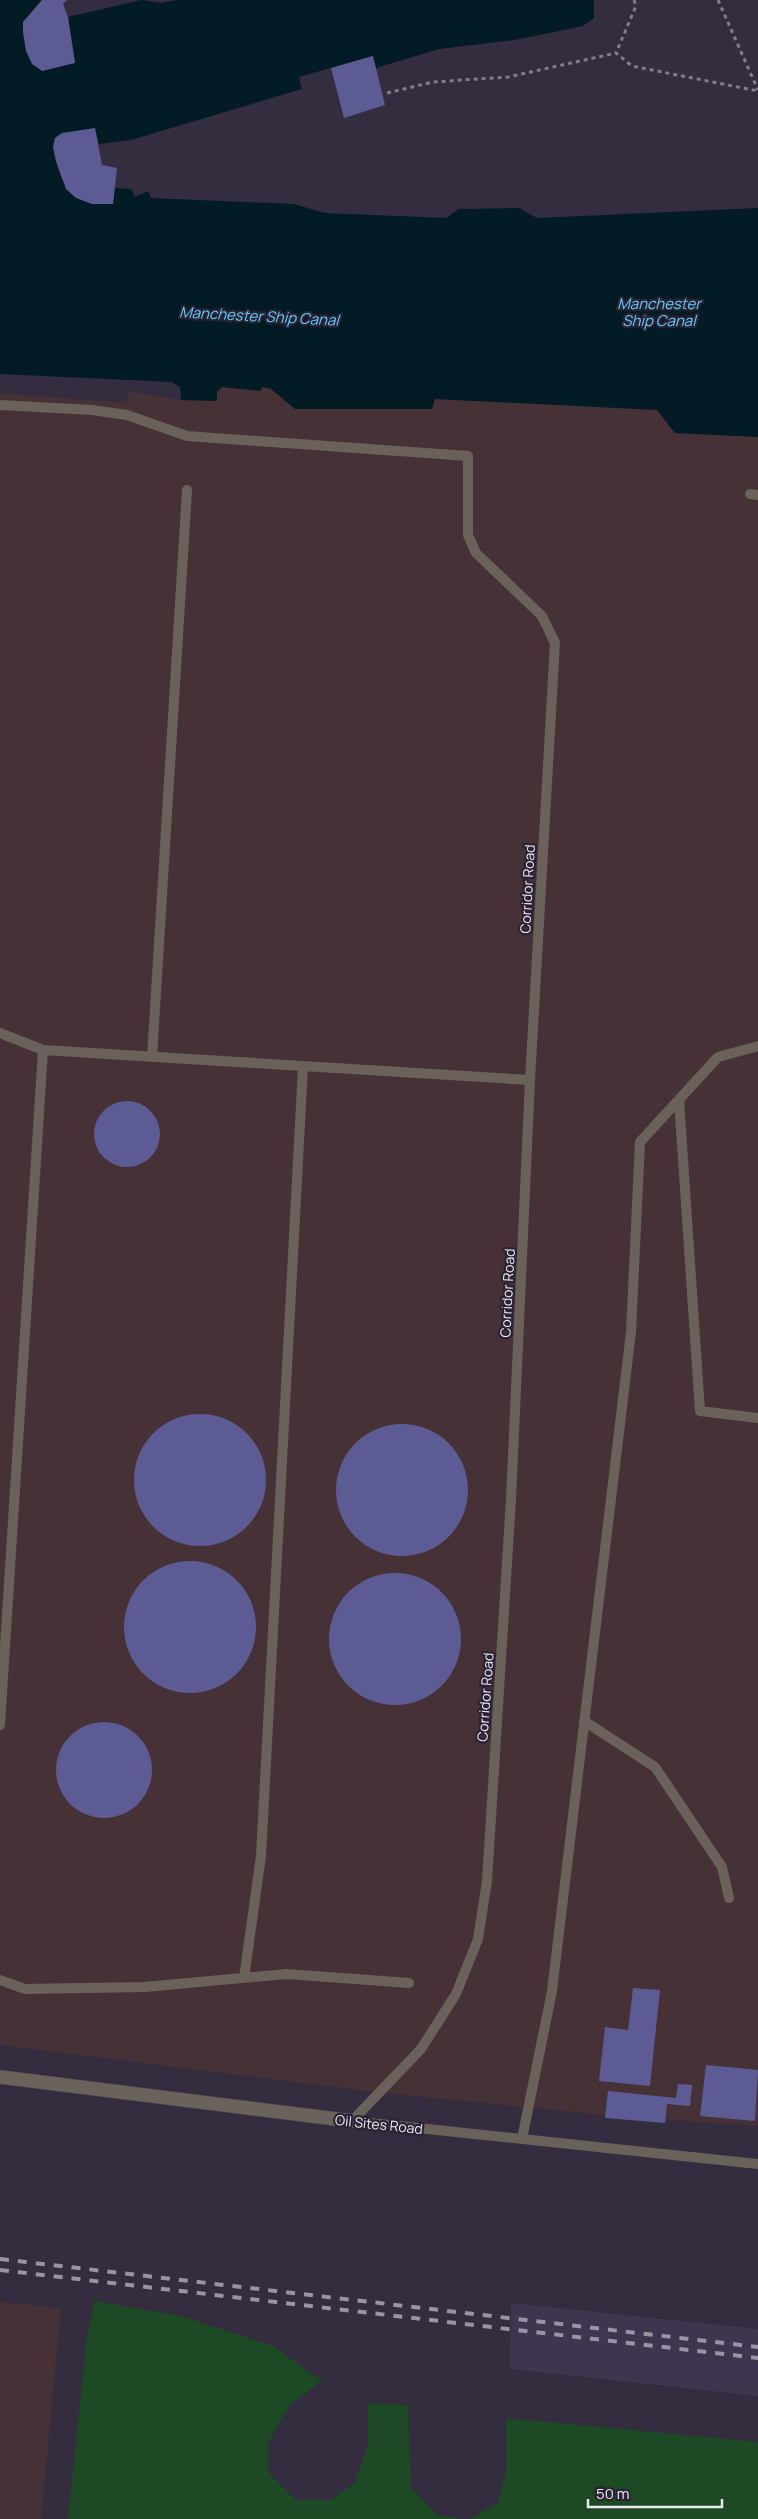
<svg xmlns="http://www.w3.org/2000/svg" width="758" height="2519" viewBox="0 0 758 2519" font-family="Manrope,sans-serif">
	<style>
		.built { fill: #3f354e }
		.industrial { fill: #463236 }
		.green { fill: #1d4924 }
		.water { fill: #031b25 }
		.building { fill: #5d5b94 }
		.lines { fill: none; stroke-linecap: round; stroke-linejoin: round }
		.path { stroke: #817c8c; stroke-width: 3; stroke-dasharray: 4 4; stroke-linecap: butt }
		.service { stroke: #6a615b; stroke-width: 10 }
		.tertiary { stroke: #6a615b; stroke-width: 14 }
		.rail { stroke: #9994a3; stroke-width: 4; stroke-dasharray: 9 9; stroke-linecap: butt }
		.labels { text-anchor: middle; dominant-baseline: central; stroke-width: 4.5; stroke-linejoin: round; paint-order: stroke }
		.street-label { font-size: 14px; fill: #ebe7f3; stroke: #2a2334 }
		.water-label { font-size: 15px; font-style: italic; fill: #5fcefd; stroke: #2a2334 }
	</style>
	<rect width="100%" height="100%" fill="#332d3f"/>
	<path class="built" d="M511,2303L758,2329V2396L510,2369Z"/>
	<path class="industrial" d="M222,387L261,391V387L271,388L296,409H431L434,399L657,410L675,433L758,437V2126L613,2116L357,2090L0,2045V393L126,403L128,391L181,400L217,401V391Z
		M0,2302L61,2308L41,2519H0Z"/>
	<path class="green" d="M95,2301L181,2316L273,2346L322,2381L290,2405L268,2443V2472L296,2500H331L354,2484L368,2445V2403L408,2405L411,2488L437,2515L466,2519H68L87,2335Z
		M506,2418L758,2442V2519H469L498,2503L506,2472Z"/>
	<path class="water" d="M0,0H42L23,22C22,41 26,59 42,71L75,62L68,17L141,0L161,3L177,0H594V18L583,26L515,40L439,49L376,68L372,56L299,77L302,89L131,140L99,144L95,128L53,147C61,188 70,204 113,204L115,188L131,189L135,197L148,191L151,198L294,204L325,213L446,218L459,209L519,208L537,218L758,208V437L675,433L657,410L435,399L432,409H295L271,389L262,387L261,391L222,387L217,392V401L181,400L180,387L172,382L0,374Z"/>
	<path class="building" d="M42,0H67L63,4L68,17L75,63L42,71L32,64L26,51L23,31V22Z
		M373,56L385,105L344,118L331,68Z
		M95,128L102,165L117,168L113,204H92L76,198L66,189L56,161L53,147L55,138L62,133Z
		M94 1134a33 33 0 1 1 66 0a33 33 0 1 1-66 0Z
		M134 1480a66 66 0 1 1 132 0a66 66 0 1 1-132 0Z
		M336 1490a66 66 0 1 1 132 0a66 66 0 1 1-132 0Z
		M124 1627a66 66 0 1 1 132 0a66 66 0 1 1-132 0Z
		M329 1639a66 66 0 1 1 132 0a66 66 0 1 1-132 0Z
		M56 1770a48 48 0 1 1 96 0a48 48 0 1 1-96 0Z
		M633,1988L660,1990L650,2086L599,2081L605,2027L628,2030Z
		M706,2065L758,2070L755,2121L700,2116Z
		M678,2084L692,2085L690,2106L667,2104L665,2123L605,2118L608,2091L676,2098Z"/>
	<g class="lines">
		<path class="path" d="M634,0L636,6L616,53L632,66L758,91
			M718,0L758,90
			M387,93L433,82L508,77L616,53"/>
		<path class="service" d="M0,405L92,410L127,415L187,436L468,456V535L476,553L542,616L555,643L530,1080L511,1499L487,1881L478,1939L456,1994L421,2049L352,2121
			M750,494L758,495
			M0,1033L43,1050L530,1080
			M152,1057L187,490
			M679,1100L700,1411L758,1418
			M584,1721L655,1767L722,1867L729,1898
			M0,1725L43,1050
			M244,1978L261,1856L303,1067
			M0,1980L25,1989L145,1987L287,1974L409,1983
			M352,2121L758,2164
			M522,2139L552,1991L631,1332L640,1142L718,1057L758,1046"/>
		<path class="tertiary" d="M0,2077L352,2121"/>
		<path class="rail" d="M0,2259L758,2347
			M0,2270L758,2358"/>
	</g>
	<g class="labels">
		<g class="street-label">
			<text transform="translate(527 889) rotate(-87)">Corridor Road</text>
			<text transform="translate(507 1293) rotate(-87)">Corridor Road</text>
			<text transform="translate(485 1697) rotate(-86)">Corridor Road</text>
			<text transform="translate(379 2124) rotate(6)">Oil Sites Road</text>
		</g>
		<g class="water-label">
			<text x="659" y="303">Manchester<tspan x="659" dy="17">Ship Canal</tspan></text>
			<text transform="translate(259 316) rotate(3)">Manchester Ship Canal</text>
		</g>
	</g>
	<path d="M588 2499v8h134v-8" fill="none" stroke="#ebe7f3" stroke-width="2.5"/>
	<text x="596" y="2499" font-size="15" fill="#ebe7f3" stroke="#2a2334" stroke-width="4" paint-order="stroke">50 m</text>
</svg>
